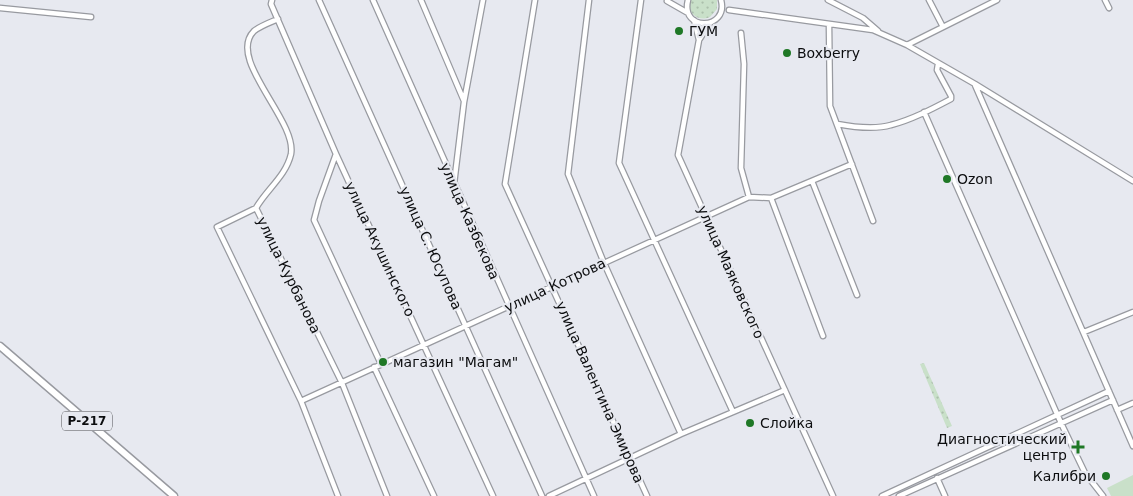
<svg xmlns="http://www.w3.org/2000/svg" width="1133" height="496" viewBox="0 0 1133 496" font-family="'DejaVu Sans',sans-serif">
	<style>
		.grass { fill: url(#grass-dots) }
		.park { fill: #c9e0c9 }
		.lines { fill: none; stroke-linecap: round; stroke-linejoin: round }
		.minor-casing { stroke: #989aa0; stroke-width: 7 }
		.highway-casing { stroke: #989aa0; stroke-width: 9 }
		.minor { stroke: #fff; stroke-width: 4.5 }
		.highway { stroke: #fff; stroke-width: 6 }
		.poi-dot { fill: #1f7826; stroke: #e7e9f0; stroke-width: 2 }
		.labels { text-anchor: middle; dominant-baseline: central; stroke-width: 4.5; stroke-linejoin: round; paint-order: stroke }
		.shield { fill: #e7e9f0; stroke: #4e4f52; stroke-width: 1 }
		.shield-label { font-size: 12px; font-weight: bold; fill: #0c0d0f }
		.poi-label { font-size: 14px; fill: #0c0d0f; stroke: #e7e9f0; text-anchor: start }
		.street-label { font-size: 14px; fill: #0c0d0f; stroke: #e7e9f0 }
	</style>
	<defs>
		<pattern id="grass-dots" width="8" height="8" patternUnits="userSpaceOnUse" patternTransform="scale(1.25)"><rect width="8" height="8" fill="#c9e0c9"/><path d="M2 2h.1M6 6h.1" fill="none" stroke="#abbfab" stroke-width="1.8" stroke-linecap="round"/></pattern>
	</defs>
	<rect width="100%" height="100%" fill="#e7e9f0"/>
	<path class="grass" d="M690,0H717V9L710,17C698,22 687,14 690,0Z
		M924,363L952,426L947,428L920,364Z"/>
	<path class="park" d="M1133,475V496H1111L1107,488Z"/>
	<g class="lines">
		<g class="minor-casing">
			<path id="minor" d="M272,0L271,4L336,154L493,496
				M319,0L542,496
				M373,0L594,496
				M421,0L464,101
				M535,0L505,184L647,496
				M589,0L568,174L604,263L681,434
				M641,0L619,163L733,412
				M688,0C680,32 729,30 721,0
				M828,0L863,18L878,31
				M929,0L943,27
				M1105,0L1109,8
				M667,1L688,13
				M0,8L91,17
				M729,10L873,30L907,45L975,84L1133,181
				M278,19C271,22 260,26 254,31C226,59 297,120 291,154C286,176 267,189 256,208L342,383L387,496
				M694,20L699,40L710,23
				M829,24L830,106L873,221
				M741,33L744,64L741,168L749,197
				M699,40L678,155L833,496
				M907,45L997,0
				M975,85L1133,446
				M924,112L1061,423L1085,473L1103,496
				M837,124C853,127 874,130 891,125C911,120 932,109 951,99V96L937,70L938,64
				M336,154L319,201L314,220L381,364
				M812,181L857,295
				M454,184L464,102L483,0
				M771,198L823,336
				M256,208L217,227L301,401L338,496
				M1084,332L1133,312
				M374,367L434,496
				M301,401L749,197L771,198L852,164
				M1117,410L1133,403
				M937,478L945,496
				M549,496L681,434L785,390
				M882,496L1109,391
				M899,496L1113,400"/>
		</g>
		<g class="highway-casing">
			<path id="highway" d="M0,346L174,496"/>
		</g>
		<use href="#minor" class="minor"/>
		<use href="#highway" class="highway"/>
	</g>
	<g class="poi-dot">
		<circle cx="679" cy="31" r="5"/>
		<circle cx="787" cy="53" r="5"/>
		<circle cx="947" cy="179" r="5"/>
		<circle cx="383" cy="362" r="5"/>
		<circle cx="750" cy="423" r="5"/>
		<path d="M1075.5 439.5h5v5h5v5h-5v5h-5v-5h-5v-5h5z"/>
		<circle cx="1106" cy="476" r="5"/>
	</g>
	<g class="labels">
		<rect class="shield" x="62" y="411.5" width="50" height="19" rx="4"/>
		<g class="shield-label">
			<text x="87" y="421">Р-217</text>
		</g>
		<g class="poi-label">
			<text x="689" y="31">ГУМ</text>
			<text x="797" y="53">Boxberry</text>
			<text x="957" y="179">Ozon</text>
			<text x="393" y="362">магазин "Магам"</text>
			<text x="760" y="423">Слойка</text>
			<text x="1067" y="439" text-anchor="end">Диагностический<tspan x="1067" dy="16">центр</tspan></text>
			<text x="1096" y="476" text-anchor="end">Калибри</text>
		</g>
		<g class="street-label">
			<text transform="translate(470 221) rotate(66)">улица Казбекова</text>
			<text transform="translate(431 248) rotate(66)">улица С. Юсупова</text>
			<text transform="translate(380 249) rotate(65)">улица Акушинского</text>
			<text transform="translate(731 272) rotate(66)">улица Маяковского</text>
			<text transform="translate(289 275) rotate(64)">улица Курбанова</text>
			<text transform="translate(555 285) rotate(-25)">улица Котрова</text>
			<text transform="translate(600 392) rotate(66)">улица Валентина Эмирова</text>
		</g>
	</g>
</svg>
